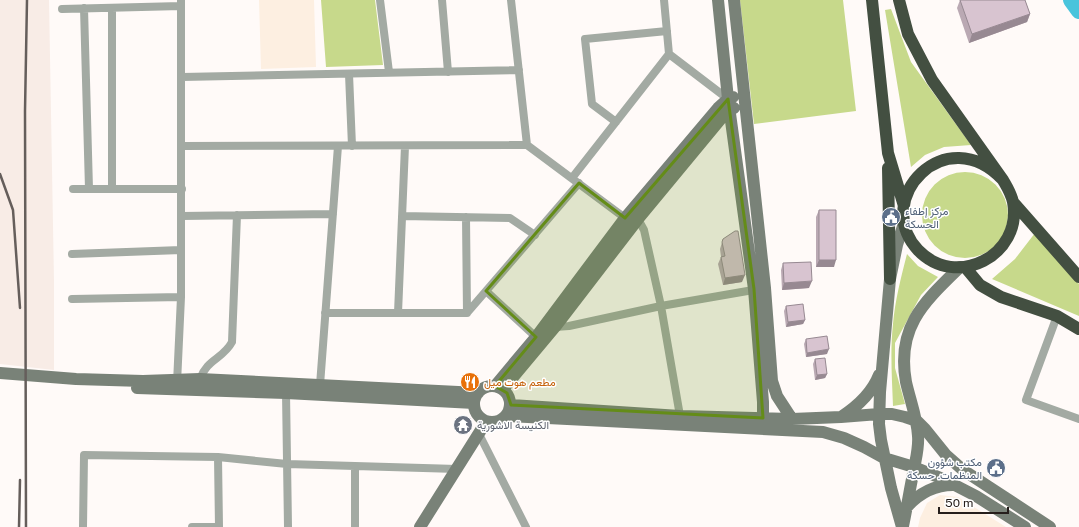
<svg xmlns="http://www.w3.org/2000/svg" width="1079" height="527" viewBox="0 0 1079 527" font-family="'Public Sans',Vazirmatn,sans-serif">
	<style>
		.built { fill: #f8ece6 }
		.education { fill: #fdefe1 }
		.green { fill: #c7d98b }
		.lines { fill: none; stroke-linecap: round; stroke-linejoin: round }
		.river { stroke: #49c4dc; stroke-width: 16 }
		.street { stroke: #a3aaa3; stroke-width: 8 }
		.secondary { stroke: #798278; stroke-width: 12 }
		.highway { stroke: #434f41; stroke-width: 12 }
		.rail { stroke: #655e5b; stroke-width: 2.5 }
		.wall { fill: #baa9b3 }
		.shaded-wall { fill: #978992 }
		.building { fill: #d8c4d0; stroke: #978992 }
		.marked { fill: #648c18; fill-opacity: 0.2; stroke: #648c18; stroke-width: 3; stroke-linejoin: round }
		.labels { text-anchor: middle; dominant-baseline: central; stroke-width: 3; stroke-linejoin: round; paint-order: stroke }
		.service-label { font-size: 11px; fill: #4e5e75; stroke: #fff; text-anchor: start }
		.food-label { font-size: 11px; fill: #c56008; stroke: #fff; text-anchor: start }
		.worship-label { font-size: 11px; fill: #5b616d; stroke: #fff; text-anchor: start }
	</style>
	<rect width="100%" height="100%" fill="#fffaf8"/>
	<path class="built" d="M0,0H49L54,281V370L0,364Z"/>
	<path class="education" d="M259,0H314L316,67L261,69Z
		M940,495L958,497L1006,527H918L920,518L927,503Z"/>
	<path class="green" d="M321,0H375L383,65L326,67Z
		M740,0H843L856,111L754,124Z
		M891,9L911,62L971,145L944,147L925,155L911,167L885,10Z
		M922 215a43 43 0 1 1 86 0a43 43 0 1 1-86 0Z
		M1035,233L1079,284V316L992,279L1015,259Z
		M907,254L918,266L938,277L921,295L895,343V368L905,404L893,406C892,379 890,351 893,324C895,301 901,277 907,254Z"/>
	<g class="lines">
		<path class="river" d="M1071,0L1079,11"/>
		<path class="street" d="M380,0L389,72
			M442,0L448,72
			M511,0L527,145
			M664,0L669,54L728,99
			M84,8L89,189
			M62,9L181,6
			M349,74L352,146
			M182,77L519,70
			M616,122L592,104L585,39L667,31
			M182,146L527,145L625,218
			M572,178L669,54
			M73,189H182
			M112,189V8
			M182,216L333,214
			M402,216L510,218L535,235
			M466,217L467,313
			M638,219L644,230L661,306L680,416
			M72,254L181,250
			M486,291L536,337
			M72,299L181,297
			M325,313H467L579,183
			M398,313L405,146
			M1057,316L1026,400L1079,419
			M555,327L569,326L661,306L759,289
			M200,379C207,359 223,359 232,342L237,215
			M177,383L181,297V0
			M320,385L338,146
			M286,393L288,527
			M479,434L526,527
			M218,457L219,527
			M83,527L84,455L218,457L287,464L457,469
			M192,527H219
			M355,527V466"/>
		<path class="secondary" d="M718,0L728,99L754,289L763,402V418
			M734,0L765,288L772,381L777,396L792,419
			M0,373L76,379L143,381L200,379L478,393
			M474 404a18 18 0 1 1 36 0a18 18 0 1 1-36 0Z
			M495,386L536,337L625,218L718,108L728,99L733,97
			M137,388L286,393L474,403
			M503,389L555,327L638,219L729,109L734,108
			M511,405L680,416L792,419L841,417L879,414H892L905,417L917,421L925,429L946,455L963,470L1050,527
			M507,416L823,432L844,438L864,447L884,458L914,467L943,479L976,496L1025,527
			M841,417C858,406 872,393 879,375
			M906,508C919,493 934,485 953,485
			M903,526C907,507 910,488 914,469C916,458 919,447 918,436C917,417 910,400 906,382C896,327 924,302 960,267
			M420,527L486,422
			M902,527L891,488L881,440L879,424L880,392L890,279L897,245L904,223"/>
		<path class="highway" d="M872,0L888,153L904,206
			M899,0L908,34L932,80L1003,180C1007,187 1011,193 1013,202C1023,255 956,290 918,250C871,199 946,119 1003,180
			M888,168L890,279
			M1013,202L1079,277
			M965,267L980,285L1001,297L1057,316L1079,329"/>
		<path class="rail" d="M0,174L13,210L20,308
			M19,527L20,480
			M26,527L25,111L27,0"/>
	</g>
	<path class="wall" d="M960,0H1025L1030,14L1027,22L969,43L957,8Z
		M819,210L834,267H816V217Z
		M723,239L742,282L723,285L718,264L721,257L720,249Z
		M783,263L809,288L782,290L781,270Z
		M786,306L805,320L803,324L786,327L784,311Z
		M806,339L827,354L806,357L804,344Z
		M815,359L827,374L825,378L815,380L813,364Z"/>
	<path class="shaded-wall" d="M1030,14L1027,22L969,43L972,34Z
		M819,260H836L834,267H816Z
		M745,275L742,282L723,285L725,278Z
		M812,281L809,288L782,290L784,283Z
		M805,320L803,324L786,327L788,322Z
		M829,349L827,354L806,357L807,353Z
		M827,374L825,378L815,380L817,375Z"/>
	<path class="building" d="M960,0H1025L1030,14L972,34Z
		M819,210H836V260H819Z
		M735,231H738L745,275L725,278L721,257L725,256L722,242L723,239Z
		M811,262L812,281L784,283L783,263Z
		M803,304L805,320L788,322L786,306Z
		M827,336L829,349L807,353L806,339Z
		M825,358L827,374L817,375L815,359Z"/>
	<path class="marked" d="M728,99L754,289L763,418L511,405L507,393L495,386L536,337L486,291L579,183L625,218Z"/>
	<defs>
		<g id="civic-disc" transform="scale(1)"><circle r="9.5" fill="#5c6f8a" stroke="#fff"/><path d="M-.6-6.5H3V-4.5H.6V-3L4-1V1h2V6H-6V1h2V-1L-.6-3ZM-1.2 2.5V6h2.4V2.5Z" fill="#fff"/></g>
		<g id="restaurant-disc" transform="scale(1)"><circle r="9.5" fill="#e8710a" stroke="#fff"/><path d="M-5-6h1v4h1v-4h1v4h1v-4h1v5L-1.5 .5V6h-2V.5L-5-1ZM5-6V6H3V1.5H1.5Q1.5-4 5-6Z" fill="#fff"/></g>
		<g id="temple-disc" transform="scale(1)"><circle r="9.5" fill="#6b7280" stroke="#fff"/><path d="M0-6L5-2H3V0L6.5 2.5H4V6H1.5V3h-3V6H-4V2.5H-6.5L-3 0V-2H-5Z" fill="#fff"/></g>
	</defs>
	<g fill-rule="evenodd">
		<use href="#civic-disc" x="891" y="217"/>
		<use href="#restaurant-disc" x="470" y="382"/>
		<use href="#temple-disc" x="463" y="425"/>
		<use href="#civic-disc" x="996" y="468"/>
	</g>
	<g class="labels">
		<g class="service-label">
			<text x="905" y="211">مركز إطفاء<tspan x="905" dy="13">الحسكة</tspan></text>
			<text x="982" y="462" text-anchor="end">مكتب شؤون<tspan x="982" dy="13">المنظمات. حسكة</tspan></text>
		</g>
		<g class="food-label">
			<text x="484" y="382">مطعم هوت ميل</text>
		</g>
		<g class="worship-label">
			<text x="477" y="425">الكنيسة الاشورية</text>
		</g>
	</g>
	<path d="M939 507v6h69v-6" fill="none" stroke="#261e1b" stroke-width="2"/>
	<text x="945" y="507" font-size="12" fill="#261e1b" stroke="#ffffff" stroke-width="3" paint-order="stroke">50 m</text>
</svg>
